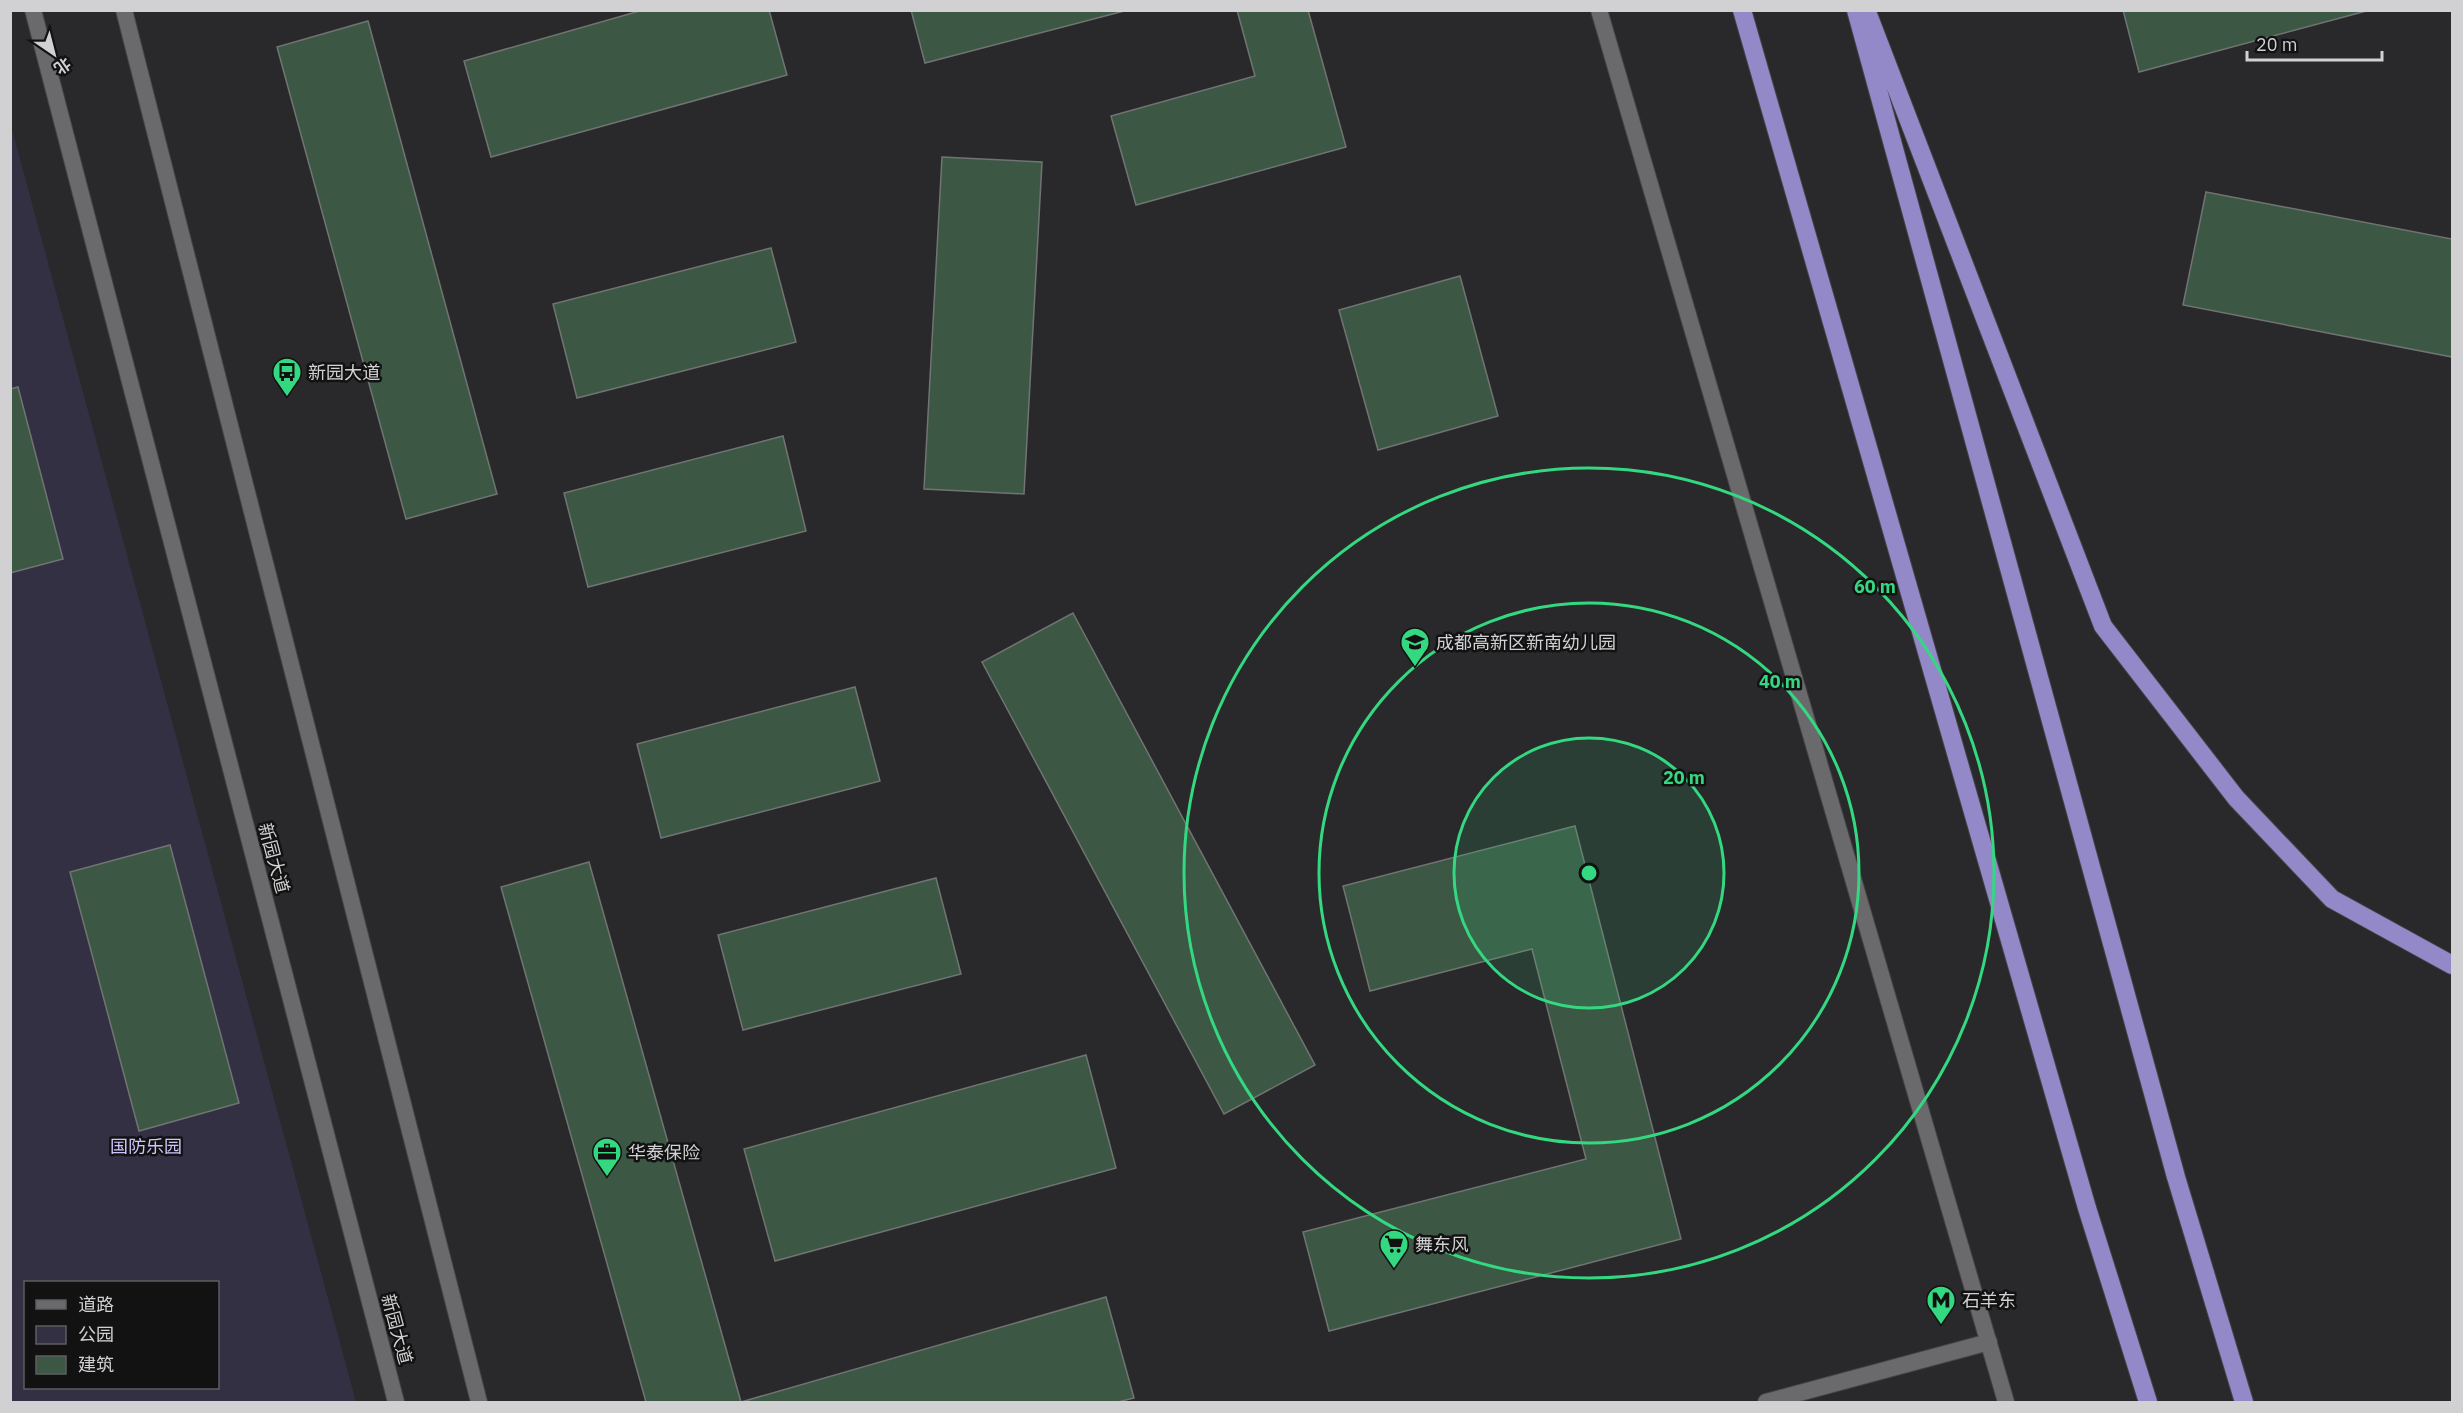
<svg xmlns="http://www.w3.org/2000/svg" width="2463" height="1413" viewBox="0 0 2463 1413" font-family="'IBM Plex Sans','Noto Sans SC',sans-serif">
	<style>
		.green { fill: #333044; fill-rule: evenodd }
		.building { fill: #3c5845; stroke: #717472; stroke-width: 1.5 }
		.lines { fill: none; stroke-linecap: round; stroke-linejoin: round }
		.minor-casing { stroke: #444446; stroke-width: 18 }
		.tertiary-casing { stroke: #444446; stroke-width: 18 }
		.motorway-casing { stroke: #444446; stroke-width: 20 }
		.minor { stroke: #6a6a6d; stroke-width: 16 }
		.tertiary { stroke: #6a6a6d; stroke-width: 16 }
		.motorway { stroke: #9389c9; stroke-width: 18 }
		.ring { fill: none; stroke: #34d881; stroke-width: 3 }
		.labels { text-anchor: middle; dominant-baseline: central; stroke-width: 5; stroke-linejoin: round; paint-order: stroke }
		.poi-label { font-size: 18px; fill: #d1d1d3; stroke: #121213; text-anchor: start }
		.street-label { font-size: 18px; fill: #d1d1d3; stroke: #121213 }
		.park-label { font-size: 18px; fill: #cdc5fb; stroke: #121213 }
		.centre { fill: #34d881; stroke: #121213; stroke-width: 3 }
		.ring-label { font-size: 18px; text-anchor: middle; font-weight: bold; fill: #34d881; stroke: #121213; stroke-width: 5; stroke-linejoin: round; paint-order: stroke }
	</style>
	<rect width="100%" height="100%" fill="#29292b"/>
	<path class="green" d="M11,126L356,1402H11ZM26,1282H218V1388H26Z"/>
	<path class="building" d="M643,10H769L787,75L491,157L464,61Z
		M911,10H1128L925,63Z
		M1237,10H1308L1346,147L1136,205L1111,116L1255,76Z
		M2123,10H2370L2139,72Z
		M368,21L497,494L406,519L277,47Z
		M942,157L1042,162L1024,494L924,489Z
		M2206,192L2452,239V357L2183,305Z
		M771,248L796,342L577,398L553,304Z
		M1460,276L1498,416L1378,450L1339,310Z
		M18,387L63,559L10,573V389Z
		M783,436L806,531L588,587L564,493Z
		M1073,613L1315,1065L1224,1114L982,662Z
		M855,687L880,781L661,838L637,744Z
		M1575,826L1681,1239L1329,1331L1303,1232L1586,1159L1532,949L1370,991L1343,886Z
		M170,845L239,1103L139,1131L70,872Z
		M589,862L741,1402L1106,1297L1134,1398L1118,1402H646L501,887Z
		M936,878L961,974L743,1030L718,935Z
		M1086,1055L1116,1168L775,1261L744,1149Z"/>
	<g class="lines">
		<g class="minor-casing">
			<path id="minor" d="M1599,10L2006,1402
				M1766,1402L1989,1342"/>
		</g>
		<g class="tertiary-casing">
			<path id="tertiary" d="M33,10L396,1402
				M124,10L479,1402"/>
		</g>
		<g class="motorway-casing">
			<path id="motorway" d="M1742,10L2087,1208L2148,1402
				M1856,10L2176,1177L2244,1402
				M1869,17L2103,626L2236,798L2332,899L2452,965"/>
		</g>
		<use href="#minor" class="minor"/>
		<use href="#tertiary" class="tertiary"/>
		<use href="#motorway" class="motorway"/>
	</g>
	<circle cx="1589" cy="873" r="135" fill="#34d881" fill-opacity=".12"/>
	<g class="ring">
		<circle cx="1589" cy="873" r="135"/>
		<circle cx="1589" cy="873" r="270"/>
		<circle cx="1589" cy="873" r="405"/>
	</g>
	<defs>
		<g id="bus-pin" transform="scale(1.5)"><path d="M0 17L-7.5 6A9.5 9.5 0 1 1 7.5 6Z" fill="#34d881" stroke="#121213"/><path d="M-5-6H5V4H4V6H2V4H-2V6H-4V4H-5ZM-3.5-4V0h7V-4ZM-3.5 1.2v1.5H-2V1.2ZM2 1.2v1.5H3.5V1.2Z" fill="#111"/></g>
		<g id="school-pin" transform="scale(1.5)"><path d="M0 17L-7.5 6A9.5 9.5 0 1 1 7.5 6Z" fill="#34d881" stroke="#121213"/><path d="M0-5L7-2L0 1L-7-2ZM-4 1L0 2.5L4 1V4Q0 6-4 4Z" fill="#111"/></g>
		<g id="office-pin" transform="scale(1.5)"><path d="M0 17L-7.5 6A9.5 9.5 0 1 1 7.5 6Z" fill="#34d881" stroke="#121213"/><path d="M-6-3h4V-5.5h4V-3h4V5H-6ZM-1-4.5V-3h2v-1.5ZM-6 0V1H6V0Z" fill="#111"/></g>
		<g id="supermarket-pin" transform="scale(1.5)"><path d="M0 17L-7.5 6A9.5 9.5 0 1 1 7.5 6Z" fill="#34d881" stroke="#121213"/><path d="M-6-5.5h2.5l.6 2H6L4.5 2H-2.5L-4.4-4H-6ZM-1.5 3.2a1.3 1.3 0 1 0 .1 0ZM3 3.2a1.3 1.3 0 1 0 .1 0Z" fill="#111"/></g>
		<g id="metro-pin" transform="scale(1.5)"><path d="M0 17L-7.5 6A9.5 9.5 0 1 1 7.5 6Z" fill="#34d881" stroke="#121213"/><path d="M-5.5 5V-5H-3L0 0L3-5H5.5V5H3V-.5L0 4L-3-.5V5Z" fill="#111"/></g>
	</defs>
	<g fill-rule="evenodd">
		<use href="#bus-pin" x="287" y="372"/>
		<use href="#school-pin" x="1415" y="642"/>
		<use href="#office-pin" x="607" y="1152"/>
		<use href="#supermarket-pin" x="1394" y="1244"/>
		<use href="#metro-pin" x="1941" y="1300"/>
	</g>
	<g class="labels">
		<g class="poi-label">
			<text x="308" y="372">新园大道</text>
			<text x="1436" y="642">成都高新区新南幼儿园</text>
			<text x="628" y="1152">华泰保险</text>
			<text x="1415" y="1244">舞东风</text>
			<text x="1962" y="1300">石羊东</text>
		</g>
		<g class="street-label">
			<text transform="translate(274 858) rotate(75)">新园大道</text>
			<text transform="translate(397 1329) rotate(75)">新园大道</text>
		</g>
		<g class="park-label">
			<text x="146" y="1146">国防乐园</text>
		</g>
	</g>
	<circle cx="1589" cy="873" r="9" class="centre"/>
	<g class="ring-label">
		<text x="1875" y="593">60 m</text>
		<text x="1780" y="688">40 m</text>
		<text x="1684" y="784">20 m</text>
	</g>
	<rect width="2463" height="1413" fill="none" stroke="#d1d1d3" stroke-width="24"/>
	<rect x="24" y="1281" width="195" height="108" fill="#121213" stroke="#5e5e60" stroke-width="1.5"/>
	<rect x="36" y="1300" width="30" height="9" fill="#6a6a6d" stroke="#5e5e60" stroke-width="1.5"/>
	<text x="78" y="1311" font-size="18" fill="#d1d1d3">道路</text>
	<rect x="36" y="1326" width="30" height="18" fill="#333044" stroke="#5e5e60" stroke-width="1.5"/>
	<text x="78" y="1341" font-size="18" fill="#d1d1d3">公园</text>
	<rect x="36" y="1356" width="30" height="18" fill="#3c5845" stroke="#5e5e60" stroke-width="1.5"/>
	<text x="78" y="1371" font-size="18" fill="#d1d1d3">建筑</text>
	<g transform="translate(54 54) rotate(145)" stroke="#121213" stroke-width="4.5" paint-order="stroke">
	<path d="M0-4.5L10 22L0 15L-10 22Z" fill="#d1d1d3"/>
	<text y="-9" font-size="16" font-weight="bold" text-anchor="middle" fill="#d1d1d3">北</text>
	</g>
	<path d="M2247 51v9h135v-9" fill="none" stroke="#d1d1d3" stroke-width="3"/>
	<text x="2256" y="51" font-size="18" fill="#d1d1d3" stroke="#121213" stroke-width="4.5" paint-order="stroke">20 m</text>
</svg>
